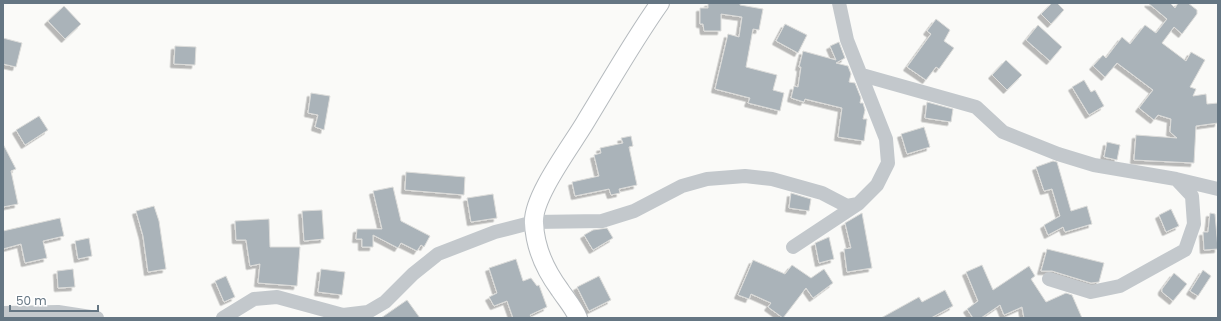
<svg xmlns="http://www.w3.org/2000/svg" width="1221" height="321" viewBox="0 0 1221 321" font-family="Poppins,sans-serif">
	<style>
		.building { fill: #aab3b9; stroke: #dcdcda; filter: url(#shadow) }
		.lines { fill: none; stroke-linecap: round; stroke-linejoin: round }
		.major-casing { stroke: #b5babe; stroke-width: 20 }
		.minor { stroke: #c3c8cc; stroke-width: 14 }
		.major { stroke: #fff; stroke-width: 18 }
	</style>
	<defs>
		<filter id="shadow"><feDropShadow dx="-3.5" dy="3.5" stdDeviation="0" flood-color="#0004"/></filter>
	</defs>
	<rect width="100%" height="100%" fill="#fafaf8"/>
	<path class="building" d="M708,3H740V5L763,9L759,30L753,29L746,67L777,75L773,90L784,93L780,111L748,103L750,98L715,89L728,34L739,37L742,17L721,14V31H704L703,24H700V8H708Z
		M1052,3H1057L1064,10L1051,24L1041,14Z
		M1148,3H1170L1175,8L1178,3H1188L1197,10V14L1182,34L1174,27L1162,43L1186,61L1191,52L1205,60L1190,87L1196,89L1193,96L1206,94L1207,104L1218,103V123L1196,126L1194,163L1134,160L1136,135L1177,138L1170,132L1171,119L1158,115L1154,120L1139,108L1153,90L1117,63L1105,77L1093,66L1103,55L1106,58L1122,37L1130,44L1145,25L1156,33L1167,19Z
		M64,6L81,24L65,39L48,21Z
		M936,19L950,30L944,41L954,48L939,69L936,67L926,80L907,67L931,34L927,31Z
		M785,24L807,35L798,53L776,41Z
		M1038,25L1062,47L1050,61L1026,40Z
		M3,38L22,43L16,67L3,64Z
		M839,42L845,58L836,63L848,66L851,74L849,82L855,83L861,98L860,103H863L865,110L863,119H867L864,141L838,137L842,108L805,99L804,102L791,98L794,86L798,87L801,67H799L803,51L836,60L830,46Z
		M175,46L196,47L195,65L174,64Z
		M1006,60L1022,75L1007,90L992,75Z
		M1084,80L1091,92L1095,90L1104,106L1089,115L1072,87Z
		M311,93L330,96L324,130L315,127L318,115L308,113Z
		M927,102L953,109L951,122L925,118Z
		M39,116L48,130L25,145L16,130Z
		M924,127L930,147L907,154L901,134Z
		M631,136L633,146L629,147L637,185L619,189L620,193L611,195L609,189L575,196L572,182L599,176L594,155L601,153L600,148L623,143L621,138Z
		M1107,142L1120,145L1117,160L1104,157Z
		M3,144L16,169L11,171L18,204L3,207Z
		M1053,161L1057,162L1071,211L1087,206L1092,224L1065,232L1063,227L1048,235L1044,225L1060,216L1052,189L1044,191L1036,167Z
		M406,172L465,177L464,195L405,190Z
		M393,187L401,221L430,236L424,247L421,245L417,251L401,243L398,248L373,235V247H362V239H356L357,229H382L373,191Z
		M791,193L811,199L809,211L789,208Z
		M493,194L497,218L471,222L467,198Z
		M154,206L159,221L166,269L148,272L143,236L136,211Z
		M1171,209L1179,226L1166,232L1159,215Z
		M322,210L324,239L304,241L302,211Z
		M862,213L872,268L847,272L844,249L851,248L845,223Z
		M1210,213L1215,214L1218,249L1204,250L1203,232H1208Z
		M60,218L64,236L43,241L47,258L25,263L21,244L3,249V231Z
		M269,219L270,247H300L297,286L258,283L260,264L250,266L246,240H236L235,221Z
		M607,228L613,238L593,250L584,235L593,230Z
		M829,237L834,259L819,263L815,243Z
		M89,238L92,256L78,259L75,241Z
		M1047,249L1104,263L1099,282L1091,283L1052,271H1041Z
		M516,259L523,281L531,278L537,286L539,285L547,307L530,315L532,318H513L507,301L494,306L489,297L497,293L489,268Z
		M753,260L785,274L792,265L811,278L824,269L833,283L813,298L806,288L783,318L768,307L771,303L751,294L749,299L738,295Z
		M982,265L993,290L1029,266L1035,276L1031,279L1046,302L1066,293L1072,295L1082,318H1024L1022,307L1004,315L1000,305L981,318H973L967,309L978,301L966,272Z
		M73,269L75,287L58,288L57,271Z
		M321,269L345,272L342,295L318,292Z
		M1203,270L1211,276L1198,296L1190,291Z
		M1174,273L1187,284L1173,301L1162,292V289Z
		M226,276L235,297L224,302L215,281Z
		M599,276L611,300L589,311L577,287Z
		M945,290L953,306L931,318H881L919,297L922,302Z
		M407,300L420,318H381Z"/>
	<g class="lines">
		<g class="major-casing">
			<path id="major" d="M578,318C574,308 566,299 560,290C546,271 535,248 534,223C532,197 572,145 586,121C610,82 633,41 660,3"/>
		</g>
		<path class="minor" d="M862,75L976,107L1003,132L1058,154L1094,165L1176,179L1192,196L1194,224L1185,250L1120,286L1091,292L1049,279
			M1176,179L1218,189
			M793,247L858,204
			M3,313L58,312L97,318
			M223,318L254,299L277,297L343,315L368,312L385,302L413,274L438,254L495,232L534,222L602,221L634,211L682,186L707,179L745,176L772,179L822,193L847,206L858,204L877,185L888,163L886,139L847,40L839,3"/>
		<use href="#major" class="major"/>
	</g>
	<rect width="1221" height="321" fill="none" stroke="#657683" stroke-width="8"/>
	<path d="M10 305v6h88v-6" fill="none" stroke="#657683" stroke-width="2"/>
	<text x="16" y="305" font-size="12" fill="#657683" stroke="#ffffff" stroke-width="3" paint-order="stroke">50 m</text>
</svg>
